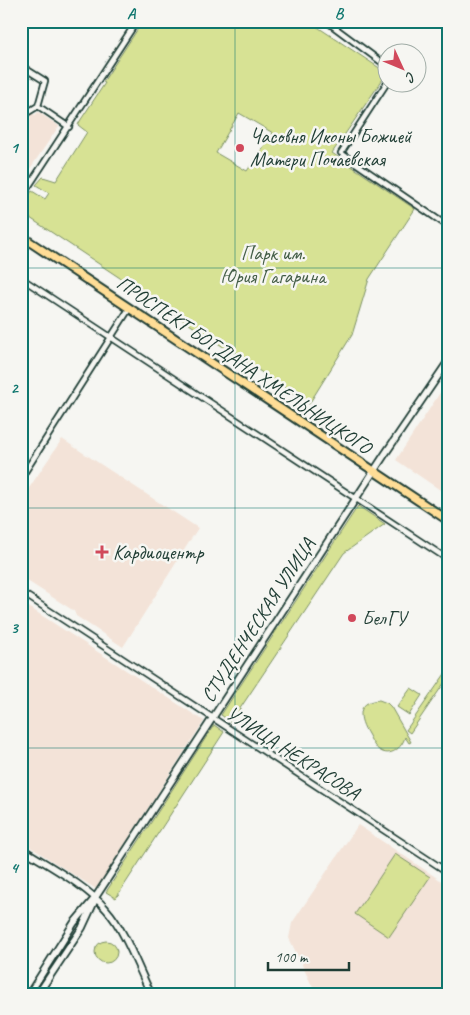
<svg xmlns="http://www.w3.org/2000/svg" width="470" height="1015" viewBox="0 0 470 1015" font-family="Caveat,sans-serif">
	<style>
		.built { fill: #f3e3d8 }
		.green { fill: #d7e294; stroke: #7b9064; fill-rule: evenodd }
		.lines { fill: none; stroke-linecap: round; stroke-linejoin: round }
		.street-casing { stroke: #1f3d34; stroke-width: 8 }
		.secondary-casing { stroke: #1f3d34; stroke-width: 9 }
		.primary-casing { stroke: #1f3d34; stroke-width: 11 }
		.street { stroke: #f6f6f2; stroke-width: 4.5 }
		.secondary { stroke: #f6f6f2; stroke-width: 5.5 }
		.primary { stroke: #ffdd96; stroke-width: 7 }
		.grid { fill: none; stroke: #0f766e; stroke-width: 1; stroke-opacity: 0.55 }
		.poi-dot { fill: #d1495b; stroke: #f6f6f2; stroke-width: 2 }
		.labels { text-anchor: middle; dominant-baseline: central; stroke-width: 5; stroke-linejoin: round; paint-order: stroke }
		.poi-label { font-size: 20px; fill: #1f3d34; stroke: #f6f6f2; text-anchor: start }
		.park-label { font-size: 20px; fill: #445e47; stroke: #f6f6f2 }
		.street-label { font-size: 20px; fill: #1f3d34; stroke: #f6f6f2 }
		.neatline { fill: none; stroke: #0f766e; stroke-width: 2 }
		.grid-label { font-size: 16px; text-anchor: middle; font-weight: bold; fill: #0f766e }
	</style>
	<rect width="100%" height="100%" fill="#f6f6f2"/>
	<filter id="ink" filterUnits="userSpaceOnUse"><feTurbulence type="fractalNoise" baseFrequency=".02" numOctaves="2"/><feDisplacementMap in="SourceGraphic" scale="10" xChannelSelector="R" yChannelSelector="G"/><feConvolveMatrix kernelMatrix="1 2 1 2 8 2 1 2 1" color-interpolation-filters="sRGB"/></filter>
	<g filter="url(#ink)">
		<path class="built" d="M21,106L35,115L38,112L59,126L21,182Z
			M449,379V496L396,460Z
			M62,439L198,528L123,647L76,616L74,611L21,577V500Z
			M21,602L204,721L96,889L21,841Z
			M358,825L449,886V994H316L289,938L292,923Z"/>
		<path class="green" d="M143,21H253L258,24L260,21H313V24L387,73L332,153L415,209L369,279L352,335L309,404L21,212V207L32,191L45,199L49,193L36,185L43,177L56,181L87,132L78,125L80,121L105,83L103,82ZM239,113L273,133L247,171L216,153Z
			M358,506L385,524L344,553L231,722L221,715Z
			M449,668V676L410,733L406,730Z
			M411,688L422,695L409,715L397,707Z
			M379,700L387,703L391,707L411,742L409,743L405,737C402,748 390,758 379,750C373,746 371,739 368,734C359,719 355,702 379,700Z
			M214,725L224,732L116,898L106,892Z
			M395,854L430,877L389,937L355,914Z
			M95 952a11 11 0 1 1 22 0a11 11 0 1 1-22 0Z"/>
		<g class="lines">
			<g class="street-casing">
				<path id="street" d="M326,21L388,67
					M21,66L45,81L38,106L69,127
					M388,81L341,153L449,227
					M21,111L25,114L38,106
					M21,198L137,21
					M21,278L449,560
					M21,478L129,309
					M21,592L449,873"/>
			</g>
			<g class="secondary-casing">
				<path id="secondary" d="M21,848C47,865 86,885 106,909C125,930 138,968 151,994
					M29,994L74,923L95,898L385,454L449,360
					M38,994L82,928L95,900"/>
			</g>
			<g class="primary-casing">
				<path id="primary" d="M21,236L449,521"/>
			</g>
			<use href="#street" class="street"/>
			<use href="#secondary" class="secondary"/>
			<use href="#primary" class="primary"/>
		</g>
	</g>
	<path class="grid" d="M235,21V994M21,268H449M21,508H449M21,748H449"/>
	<g class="poi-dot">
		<circle cx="240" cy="148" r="5"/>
		<path d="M99.5 544.5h5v5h5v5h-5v5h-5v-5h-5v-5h5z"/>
		<circle cx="352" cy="618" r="5"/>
	</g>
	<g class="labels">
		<g class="poi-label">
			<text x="250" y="136">Часовня Иконы Божией<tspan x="250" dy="23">Матери Почаевская</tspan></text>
			<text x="113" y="552">Кардиоцентр</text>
			<text x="362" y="618">БелГУ</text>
		</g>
		<g class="park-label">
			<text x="273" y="253">Парк им.<tspan x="273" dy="23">Юрия Гагарина</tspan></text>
		</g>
		<g class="street-label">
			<text transform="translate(244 365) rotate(34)">ПРОСПЕКТ БОГДАНА ХМЕЛЬНИЦКОГО</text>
			<text transform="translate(258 620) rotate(-57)">СТУДЕНЧЕСКАЯ УЛИЦА</text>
			<text transform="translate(293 753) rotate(33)">УЛИЦА НЕКРАСОВА</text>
		</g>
	</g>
	<rect width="470" height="1015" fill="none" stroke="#f6f6f2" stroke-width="55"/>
	<g transform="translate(402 68) rotate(134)"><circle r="24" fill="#f6f6f2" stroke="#a0aca6"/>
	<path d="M0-4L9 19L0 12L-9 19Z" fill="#d1495b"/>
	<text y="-8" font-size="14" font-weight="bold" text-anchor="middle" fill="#1f3d34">С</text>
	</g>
	<path d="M268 962v8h81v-8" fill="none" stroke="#1f3d34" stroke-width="2.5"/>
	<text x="275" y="962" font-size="15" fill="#1f3d34" stroke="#f6f6f2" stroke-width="4" paint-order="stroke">100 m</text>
	<rect x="28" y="28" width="414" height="960" class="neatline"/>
	<g class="grid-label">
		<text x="131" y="19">A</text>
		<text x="339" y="19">B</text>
		<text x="14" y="153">1</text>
		<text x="14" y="393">2</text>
		<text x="14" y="633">3</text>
		<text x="14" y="873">4</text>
	</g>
</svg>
